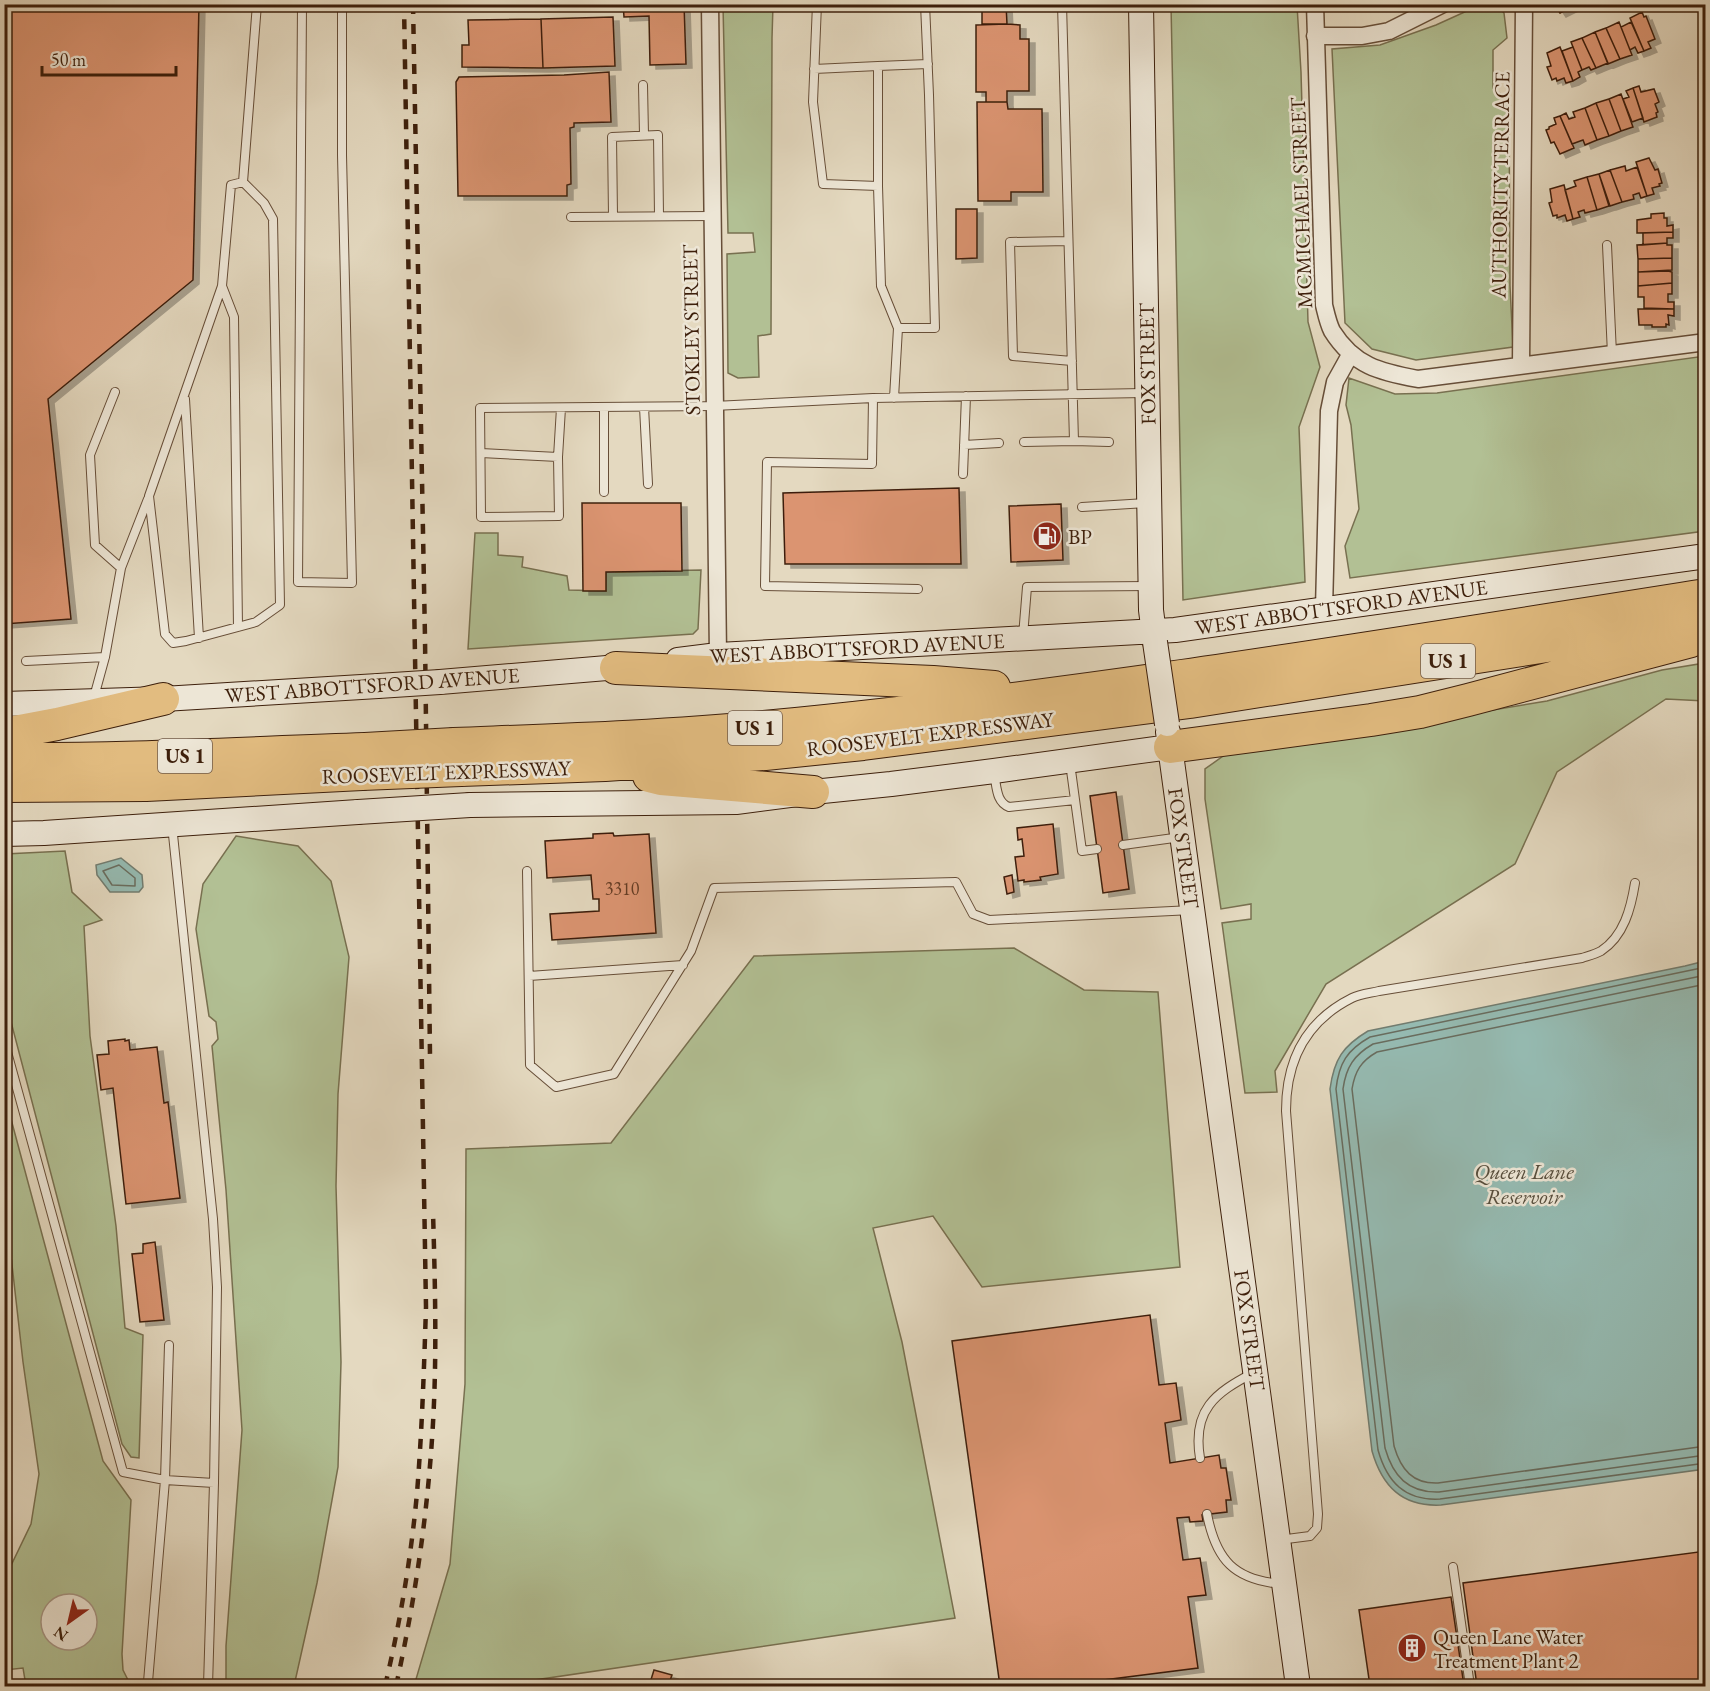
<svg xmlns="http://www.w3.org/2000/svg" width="1710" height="1691" viewBox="0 0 1710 1691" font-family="'EB Garamond',serif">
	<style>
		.green { fill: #b2c094; stroke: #787050; stroke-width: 1.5; fill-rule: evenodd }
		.water { fill: #95bab1; stroke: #727c6f; stroke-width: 1.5 }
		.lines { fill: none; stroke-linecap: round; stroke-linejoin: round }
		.shore { stroke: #696c5e; stroke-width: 1.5 }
		.building { fill: #db9471; stroke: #3d1f0b; stroke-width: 1.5; filter: url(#shadow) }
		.lane-casing { stroke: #674e38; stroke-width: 10 }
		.street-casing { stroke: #674e38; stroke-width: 19 }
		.secondary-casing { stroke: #3d1f0b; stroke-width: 26 }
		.highway-casing { stroke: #3d1f0b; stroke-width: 34 }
		.lane { stroke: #ede6d6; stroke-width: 8 }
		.street { stroke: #ede6d6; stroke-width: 16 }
		.secondary { stroke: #ede6d6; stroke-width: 24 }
		.highway { stroke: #e2bc80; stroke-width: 32 }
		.rail { stroke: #3d1f0b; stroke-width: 4.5; stroke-dasharray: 10 10; stroke-linecap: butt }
		.secondary-bridge-casing { stroke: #3d1f0b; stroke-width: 26; stroke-linecap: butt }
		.highway-bridge-casing { stroke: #3d1f0b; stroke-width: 34; stroke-linecap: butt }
		.secondary-bridge { stroke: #ede6d6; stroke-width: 24 }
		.highway-bridge { stroke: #e2bc80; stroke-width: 32 }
		.labels { text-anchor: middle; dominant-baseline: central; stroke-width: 5; stroke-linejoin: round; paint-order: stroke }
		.number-label { font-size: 18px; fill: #643c24 }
		.shield { fill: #ede6d6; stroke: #725b48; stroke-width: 1.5 }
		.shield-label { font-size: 20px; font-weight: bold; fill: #3d1f0b }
		.street-label { font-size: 21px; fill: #3d1f0b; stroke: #ede6d6 }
		.poi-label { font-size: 21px; fill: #3d1f0b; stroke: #ede6d6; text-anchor: start }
		.water-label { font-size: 22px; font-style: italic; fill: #574e3d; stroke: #ede6d6 }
	</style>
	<defs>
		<filter id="shadow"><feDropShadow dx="6" dy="4" stdDeviation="0" flood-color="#0004"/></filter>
	</defs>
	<rect width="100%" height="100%" fill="#e4d9c0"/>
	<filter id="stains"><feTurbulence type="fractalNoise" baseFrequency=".00333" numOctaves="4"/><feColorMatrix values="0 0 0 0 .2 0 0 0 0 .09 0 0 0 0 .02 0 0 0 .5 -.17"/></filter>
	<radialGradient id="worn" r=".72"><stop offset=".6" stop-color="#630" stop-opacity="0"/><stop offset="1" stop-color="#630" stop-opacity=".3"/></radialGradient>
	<path class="green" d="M723,5H773L772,38L771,334L758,336L759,377L738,378L728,373L727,254L755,252L753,233H728Z
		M1171,5H1297L1301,72L1308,322L1320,367L1299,427L1305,582L1183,600Z
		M1480,5H1497L1504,13L1507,38L1493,50V88L1509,100L1510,286L1513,347L1416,360L1372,349L1345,323L1332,49L1380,45L1436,25Z
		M1705,356V531L1350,578L1345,546L1359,509L1351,425L1346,405L1349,378L1395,394L1437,393Z
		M475,533H498V555L523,557L522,567L567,576L569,590L606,591V572L701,570L698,629L693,634L468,649Z
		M1705,663V701L1666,699L1557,772L1515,864L1326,984L1275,1071L1277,1092L1245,1093L1222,923L1251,919V904L1221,909L1205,799V769L1226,754L1547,701L1662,670Z
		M236,836L298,846L331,881L349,957L338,1094L336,1186L341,1362L338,1467L317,1583L294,1686H226V1646L242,1430L226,1190L212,1046L218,1039L216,1022L209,1016L196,929L203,884Z
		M65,851L72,892L102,920L84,926L90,1036L116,1226L125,1328L143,1335L139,1458L131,1457L122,1444L5,999V854Z
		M1014,948L1084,990L1158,992L1180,1267L982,1287L933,1216L873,1228L902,1342L955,1618L535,1680L536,1686H414L450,1564L465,1384L466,1149L611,1143L754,956Z
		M4,1093L103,1461L131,1500L122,1654L123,1670L131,1686H26L23,1668L5,1670V1578L31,1524L39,1474L23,1362L5,1203ZM51,1604H87V1640H51Z"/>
	<path class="water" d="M121,858L142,875L143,887L139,892H110L97,875L96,865Z
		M1705,961V1469L1441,1505C1402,1507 1382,1486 1372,1451L1330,1089C1334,1059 1343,1046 1368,1031L1685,966Z"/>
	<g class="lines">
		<path class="shore" d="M119,865L135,878V886L112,885L103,871Z
			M1706,967L1370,1037C1347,1050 1339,1063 1336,1089L1378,1450C1387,1482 1405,1501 1440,1499L1706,1463
			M1706,975L1373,1044C1354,1055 1346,1067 1343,1089L1385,1448C1393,1476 1408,1493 1439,1492L1706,1455
			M1706,984L1377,1052C1361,1061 1355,1071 1352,1089L1394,1446C1401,1470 1413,1484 1438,1483L1706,1446"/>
	</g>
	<path class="building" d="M8,4H199L193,280L48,399L71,619L4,624V23H7Z
		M623,4H684L686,64L650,65L649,16L624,17Z
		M982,4H1006L1007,24H982Z
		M1554,4H1571L1572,7L1560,13Z
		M1642,12L1644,17L1646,16L1655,39L1648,42L1651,48L1644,51L1630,18Z
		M613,17L615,66L543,68L541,19Z
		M541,19L543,68L462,67V45H469L468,20Z
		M1619,22L1632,55L1620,59L1606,28Z
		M1631,22L1644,51L1638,53L1635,47L1630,50L1621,27Z
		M1007,24L1020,25V39H1029V91H1007V102H986V92H976V25Z
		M1606,28L1620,59L1608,64L1595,32Z
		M1595,32L1608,63L1596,68L1582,38Z
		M1582,38L1596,68L1591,70L1589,67L1582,70L1571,42Z
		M1560,47L1573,81L1566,83L1564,78L1557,81L1556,78L1552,80L1547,67L1551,66L1547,53Z
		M1573,47L1582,70L1578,72L1580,77L1573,81L1562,51Z
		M609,72L611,122L574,123V127L570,128L571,184L567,185V196H458L456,82L459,77L564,75Z
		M1639,86L1641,92L1654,89L1659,102L1655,104L1658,112L1656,113L1657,117L1644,122L1633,88Z
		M1633,88L1643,118L1632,122L1623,99L1629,97L1626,91Z
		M1621,94L1633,127L1621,131L1609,99Z
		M1609,99L1621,131L1609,136L1596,103Z
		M977,102H1007L1008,109H1042L1043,192H1011V201H978Z
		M1596,103L1609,136L1597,140L1585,108Z
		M1585,108L1597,140L1585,145L1583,140L1572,144L1560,116L1566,113L1569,119L1575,117L1573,112Z
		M1560,116L1574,148L1560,154L1554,142L1551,143L1546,130L1549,129V127L1556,124L1554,118Z
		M1649,158L1655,170L1658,169L1662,183L1659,184L1660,186L1652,188L1654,194L1647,196L1636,162Z
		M1625,166L1626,171L1637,167L1647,196L1641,198L1639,193L1633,195L1634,199L1622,202L1610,170Z
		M1610,170L1622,202L1610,206L1599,174Z
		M1599,174L1609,206L1597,210L1587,177Z
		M1587,177L1597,210L1585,213L1584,210L1578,212L1580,217L1573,219L1565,190L1576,186L1574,181Z
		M1564,185L1573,219L1567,221L1565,215L1557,218V215L1553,216L1549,203L1552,202L1550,189Z
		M956,209H977V258L956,259Z
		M1664,213V218H1667V226L1673,225V232L1637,233V220L1651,218V214Z
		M1673,232V238H1667V243L1643,245V233Z
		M1667,243V245H1672V258L1638,259L1637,245Z
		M1672,258V270L1638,272V259Z
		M1668,271L1672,272V283L1638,286V272Z
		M1672,283V294H1668V302H1674V309L1644,308V297H1638V286Z
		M1638,309H1674V316L1668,315L1669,325L1666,324V327H1652V325H1639Z
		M959,488L961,564H785L783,493Z
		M582,503H681L682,571L606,572V591H583Z
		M1061,504L1063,560L1011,562L1009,506Z
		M1116,792L1129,889L1103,893L1090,796Z
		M1053,824L1058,874L1040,877L1041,880L1024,882V880L1018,881L1015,857L1024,856L1022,839L1018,840L1017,828Z
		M613,833L614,836L649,834L656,933L552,940L550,914L599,911V899H593L591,875L547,878L545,841L593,838V834Z
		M1012,875L1014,892L1007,894L1004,877Z
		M125,1039V1041L129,1040L130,1050L157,1047L164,1103L168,1102L180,1198L126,1204L113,1088L101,1090L97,1055L109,1054L108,1041Z
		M155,1242L164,1320L140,1322L132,1254L143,1253V1244Z
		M1150,1315L1159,1385L1176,1383L1181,1420L1165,1423L1170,1463L1219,1455L1221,1468H1226L1231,1500H1226L1227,1512L1202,1515L1203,1521L1190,1522L1189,1517L1177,1518L1183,1560L1200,1558L1206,1595L1188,1597L1198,1668L1056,1686H1000L952,1341Z
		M1706,1551V1686H1477L1463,1583Z
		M1451,1597L1464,1686H1370L1359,1610Z
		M654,1670L672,1675L668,1686H649Z"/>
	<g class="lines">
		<g class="lane-casing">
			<path id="lane" d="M302,4L298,582L352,583L342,155V4
				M817,4L813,102L823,184L878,186L881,286L898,328L894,398
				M814,69L878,66
				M643,85L644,135
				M243,182L264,203L273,219L280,605L256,622L186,641L173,643L165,634L149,496L222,286L231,185Z
				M243,182L257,4
				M878,186V66L928,64
				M613,216L612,137L658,135L659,216
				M571,217L712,216
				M1068,241L1010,242L1013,356L1072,361
				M1607,245L1612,354
				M222,286L234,317L238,627
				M898,328H935L929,95L925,4
				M115,392L90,455L95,545L121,568
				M873,398L872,464L767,462L765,586L918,589
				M185,399L199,638
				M644,407L648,484
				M1074,441L1109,442
				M1024,442L1074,441L1062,4
				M964,445L999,443
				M481,453L558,457L561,408
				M558,457L559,516L481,517L480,408L714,406L873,398L1144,393
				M963,474L966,396
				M604,492V408
				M1082,507L1146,503
				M1023,636L1027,587L1149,586
				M26,661L105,657
				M94,697L105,657L121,568L148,499
				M1070,763L1082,851L1097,849
				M994,774C997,787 996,802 1009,807L1075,800
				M172,825L213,1219L217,1287L214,1483L208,1686
				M1123,845L1181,837
				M527,871L530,1065L556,1087L614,1074L691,951L714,888L956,882L973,914L989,920L1192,910
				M529,976L683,965
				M4,1041L123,1472L165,1480L148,1682L164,1686
				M169,1345L165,1480L214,1483
				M1200,1458C1192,1410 1215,1393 1253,1373
				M1207,1514C1216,1560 1234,1580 1282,1584
				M1279,1540L1310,1536L1317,1528L1318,1514L1286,1111C1286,1061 1306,1021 1352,998C1360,994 1371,993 1379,991L1582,958C1588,956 1596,954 1601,951C1624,936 1631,908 1635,883
				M1453,1567L1470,1686"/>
		</g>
		<g class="street-casing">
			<path id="street" d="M710,4L718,655
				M1315,4L1324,305C1326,313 1328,323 1332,331C1354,366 1380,372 1418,379L1706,342
				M1315,36H1362L1389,31L1443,4
				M1521,365L1524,4
				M1324,609L1329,411L1335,382L1350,355"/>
		</g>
		<g class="secondary-casing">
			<path id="secondary" d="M1141,4L1151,610L1155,642
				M678,660L718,655L1175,630L1706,556
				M440,682L631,666
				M4,704L163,699L378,686
				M1168,732L1298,1686
				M470,805L736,802L813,792L891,784L994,771L1170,747
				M4,834L44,833L358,812"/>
		</g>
		<g class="highway-casing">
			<path id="highway" d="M616,668L933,682L994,687
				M4,734L57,724L163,699
				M454,744C557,740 661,737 764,727C1079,697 1393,644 1706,595
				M1170,747L1371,720L1420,712L1468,700L1691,641
				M4,759C125,760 245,753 365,749
				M461,770L605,765L765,754L863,744L1190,702L1706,621
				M649,776L661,779L813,792
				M4,786L146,785L362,774"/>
		</g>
		<use href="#lane" class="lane"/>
		<use href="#street" class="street"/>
		<use href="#secondary" class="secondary"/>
		<use href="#highway" class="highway"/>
		<path class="rail" d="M413,4L425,638L430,1056
			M385,1686C400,1623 411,1558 417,1493C422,1431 424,1369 426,1307L404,4
			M396,1686C415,1600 428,1512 433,1423C437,1353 435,1282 433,1212"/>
		<g class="secondary-bridge-casing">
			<path id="secondary-bridge" d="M1155,642L1167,724
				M378,686L440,682
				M358,812L470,805"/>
		</g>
		<g class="highway-bridge-casing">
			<path id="highway-bridge" d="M365,749L454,744
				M362,774L461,770"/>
		</g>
		<use href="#secondary-bridge" class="secondary-bridge"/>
		<use href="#highway-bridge" class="highway-bridge"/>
	</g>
	<defs>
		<g id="fuel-disc" transform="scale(1.5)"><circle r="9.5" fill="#8f2418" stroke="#ede6d6"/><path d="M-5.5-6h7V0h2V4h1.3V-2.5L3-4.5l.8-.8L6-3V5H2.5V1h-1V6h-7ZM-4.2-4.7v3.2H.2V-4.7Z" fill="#fff"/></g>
		<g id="building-disc" transform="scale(1.5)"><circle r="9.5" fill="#8f2418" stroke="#ede6d6"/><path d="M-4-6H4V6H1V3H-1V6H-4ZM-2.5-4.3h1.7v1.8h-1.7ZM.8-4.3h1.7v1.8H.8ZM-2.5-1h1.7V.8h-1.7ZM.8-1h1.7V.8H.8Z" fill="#fff"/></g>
	</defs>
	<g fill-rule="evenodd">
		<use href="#fuel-disc" x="1047" y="536"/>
		<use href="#building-disc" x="1412" y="1648"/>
	</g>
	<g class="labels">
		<g class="number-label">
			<text x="622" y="888">3310</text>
		</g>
		<g class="shield">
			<rect x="1421" y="644" width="54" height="34" rx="4.5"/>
			<rect x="728" y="711" width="54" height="34" rx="4.5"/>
			<rect x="158" y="739" width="54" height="34" rx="4.5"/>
		</g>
		<g class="shield-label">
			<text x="1448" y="661">US 1</text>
			<text x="755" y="728">US 1</text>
			<text x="185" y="756">US 1</text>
		</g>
		<g class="street-label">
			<text transform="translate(1500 185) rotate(-89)">AUTHORITY TERRACE</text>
			<text transform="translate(1301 203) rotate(-92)">MCMICHAEL STREET</text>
			<text transform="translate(691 330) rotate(-91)">STOKLEY STREET</text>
			<text transform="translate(1147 364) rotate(-91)">FOX STREET</text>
			<text transform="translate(1341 607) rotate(-8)">WEST ABBOTTSFORD AVENUE</text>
			<text transform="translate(857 648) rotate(-3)">WEST ABBOTTSFORD AVENUE</text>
			<text transform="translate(372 685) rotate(-4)">WEST ABBOTTSFORD AVENUE</text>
			<text transform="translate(930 734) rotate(-7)">ROOSEVELT EXPRESSWAY</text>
			<text transform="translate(446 772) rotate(-2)">ROOSEVELT EXPRESSWAY</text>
			<text transform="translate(1184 848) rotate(82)">FOX STREET</text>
			<text transform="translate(1250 1330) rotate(82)">FOX STREET</text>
		</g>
		<g class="poi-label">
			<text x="1068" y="536">BP</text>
			<text x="1433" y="1636">Queen Lane Water<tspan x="1433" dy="24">Treatment Plant 2</tspan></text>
		</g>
		<g class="water-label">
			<text x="1524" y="1171">Queen Lane<tspan x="1524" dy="25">Reservoir</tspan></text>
		</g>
	</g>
	<rect width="1710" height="1691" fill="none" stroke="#e4d9c0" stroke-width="24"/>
	<rect x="6" y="6" width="1698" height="1679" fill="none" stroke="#3d1f0b" stroke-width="3"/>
	<rect x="12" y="12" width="1686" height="1667" fill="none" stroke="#3d1f0b" stroke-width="1.5"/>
	<g transform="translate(69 1622) rotate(214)"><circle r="28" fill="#ede6d6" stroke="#a79685" stroke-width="1.5"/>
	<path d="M0-4.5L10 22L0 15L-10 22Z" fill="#8f2418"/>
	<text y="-9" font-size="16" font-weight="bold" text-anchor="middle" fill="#3d1f0b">N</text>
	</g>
	<path d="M42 66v9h134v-9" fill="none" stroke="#3d1f0b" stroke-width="3"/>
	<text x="51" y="66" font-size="18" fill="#3d1f0b" stroke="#ede6d6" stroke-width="4.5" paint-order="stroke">50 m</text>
	<rect width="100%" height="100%" filter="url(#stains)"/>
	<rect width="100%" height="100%" fill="url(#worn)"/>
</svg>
